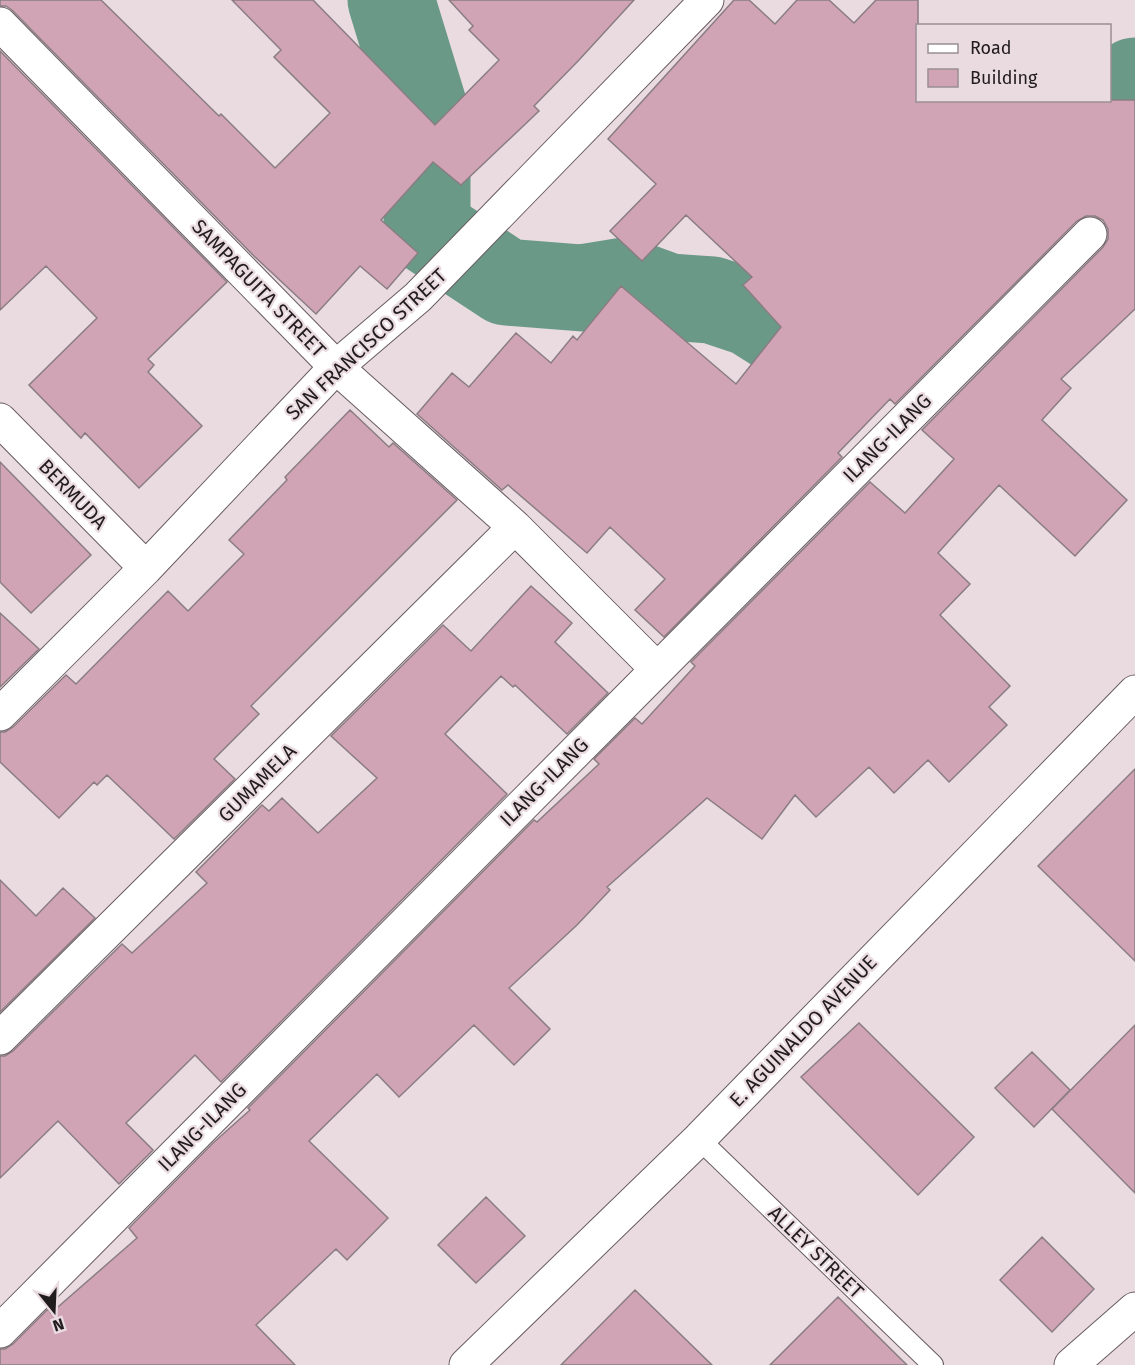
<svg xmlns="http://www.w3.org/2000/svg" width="1135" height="1365" viewBox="0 0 1135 1365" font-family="'Fira Sans',sans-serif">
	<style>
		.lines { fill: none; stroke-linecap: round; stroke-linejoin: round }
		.river { stroke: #6b9988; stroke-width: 87 }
		.building { fill: #d0a4b5; stroke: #8a7d82; stroke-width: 1.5 }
		.service-casing { stroke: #685c61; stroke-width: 22 }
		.minor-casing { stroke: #685c61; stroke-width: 35 }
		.service { stroke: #fff; stroke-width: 20 }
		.minor { stroke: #fff; stroke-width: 33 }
		.labels { text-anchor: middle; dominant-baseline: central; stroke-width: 4.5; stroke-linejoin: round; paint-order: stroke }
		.street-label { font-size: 20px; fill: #211c1e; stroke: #eadbe1 }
	</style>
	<rect width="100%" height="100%" fill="#eadbe1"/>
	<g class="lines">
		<path class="river" d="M391,0L427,118V230L506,282L582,288L625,281L669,297L712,300L751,313L781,332L803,337L837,329L884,292
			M1110,95L1124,90L1135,81"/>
	</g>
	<path class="building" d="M0,0H101L219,116L221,114L275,168L330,113L274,57L281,50L232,0H313L435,125L499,60L469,30L473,26L449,0H634L579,60L534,106L539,111L461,185L433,162L381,220L418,253L387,289L360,266L316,314L254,256L13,11L6,6H0Z
		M734,0H749L775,24L797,0H829L854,23L876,0H918V100H1135V309L1061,379L1071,388L1042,420L1127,500L1075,556L999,485L938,553L970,584L940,615L1010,686L989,707L1007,725L949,782L928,760L894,793L869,767L816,817L795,795L762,839L707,798L607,887L610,890L577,925L509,988L550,1029L514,1065L474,1025L399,1097L377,1074L309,1141L388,1218L347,1260L336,1249L256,1325L295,1365H0V1349H5L13,1344L48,1309L51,1313L137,1238L129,1228L213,1143L250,1110L248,1108L534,820L537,822L599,764L594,759L635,718L642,724L695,666L691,662L870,482L905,513L954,459L922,430L1103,247L1108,239V229L1103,220L1095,216H1086L1077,221L895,404L890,399L838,453L842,457L664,637L635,610L665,579L610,527L587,553L508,485L502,490L417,414L452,373L469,387L516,333L551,363L573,336L577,340L621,286L736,384L781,327L743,285L752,277L686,215L642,261L610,231L656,184L608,139Z
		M0,51L227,282L148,359L154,365L148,372L202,426L139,488L85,433L81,438L29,385L97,318L46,266L0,310Z
		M350,410L389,447L393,443L457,500L251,706L259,714L214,759L235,779L174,839L107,775L97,785L94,782L59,818L0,762V732H5L13,727L66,675L76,684L168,591L188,611L244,554L229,540L287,480L285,477Z
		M0,462L91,555L31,613L0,582Z
		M531,586L572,623L555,642L608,693L567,734L515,685L513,687L501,676L445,734L507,794L221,1082L195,1055L126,1123L153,1150L119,1184L58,1121L0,1178V1056H5L13,1051L122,944L132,953L207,883L196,872L262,805L269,811L282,798L318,833L377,778L331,736L443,625L471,651Z
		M0,613L39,649L0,687Z
		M1135,769V961L1038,866Z
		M0,880L36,916L63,888L95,918L0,1012Z
		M859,1023L974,1137L918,1195L801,1077Z
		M1135,1025V1193L1052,1109Z
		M1032,1052L1070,1090L1034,1127L995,1088Z
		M486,1197L525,1236L476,1283L438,1245Z
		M1042,1237L1094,1289L1052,1332L1000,1280Z
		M635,1290L712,1365H561Z
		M838,1297L907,1365H770Z"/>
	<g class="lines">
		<g class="service-casing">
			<path id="service" d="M699,1139L933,1365"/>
		</g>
		<g class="minor-casing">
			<path id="minor" d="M0,24L336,367L515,527L657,669
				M0,420L146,568
				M0,714L146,568L336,367L418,297L707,0
				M0,1038L515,527
				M0,1331L1090,234
				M466,1365L699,1139L1135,692
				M1071,1365L1135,1309"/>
		</g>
		<use href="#service" class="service"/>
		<use href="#minor" class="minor"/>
	</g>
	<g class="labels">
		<g class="street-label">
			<text transform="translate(259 288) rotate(46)">SAMPAGUITA STREET</text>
			<text transform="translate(366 344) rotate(-43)">SAN FRANCISCO STREET</text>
			<text transform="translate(887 438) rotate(-45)">ILANG-ILANG</text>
			<text transform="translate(73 494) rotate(46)">BERMUDA</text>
			<text transform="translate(544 782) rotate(-45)">ILANG-ILANG</text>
			<text transform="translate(257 783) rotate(-45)">GUMAMELA</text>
			<text transform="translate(803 1031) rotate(-46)">E. AGUINALDO AVENUE</text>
			<text transform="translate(202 1127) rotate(-45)">ILANG-ILANG</text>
			<text transform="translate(816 1252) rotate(44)">ALLEY STREET</text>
		</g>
	</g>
	<rect x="916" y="24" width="195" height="78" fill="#eadbe1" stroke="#9a8f93" stroke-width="1.5"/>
	<rect x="928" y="44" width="30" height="9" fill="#ffffff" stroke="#9a8f93" stroke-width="1.5"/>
	<text x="970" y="54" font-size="18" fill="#211c1e">Road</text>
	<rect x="928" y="69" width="30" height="18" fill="#d0a4b5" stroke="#9a8f93" stroke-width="1.5"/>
	<text x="970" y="84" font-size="18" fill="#211c1e">Building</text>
	<g transform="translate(54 1311) rotate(162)" stroke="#eadbe1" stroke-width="4.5" paint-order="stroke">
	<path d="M0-4.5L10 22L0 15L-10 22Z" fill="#211c1e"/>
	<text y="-9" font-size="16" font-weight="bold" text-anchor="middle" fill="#211c1e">N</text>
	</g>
</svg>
